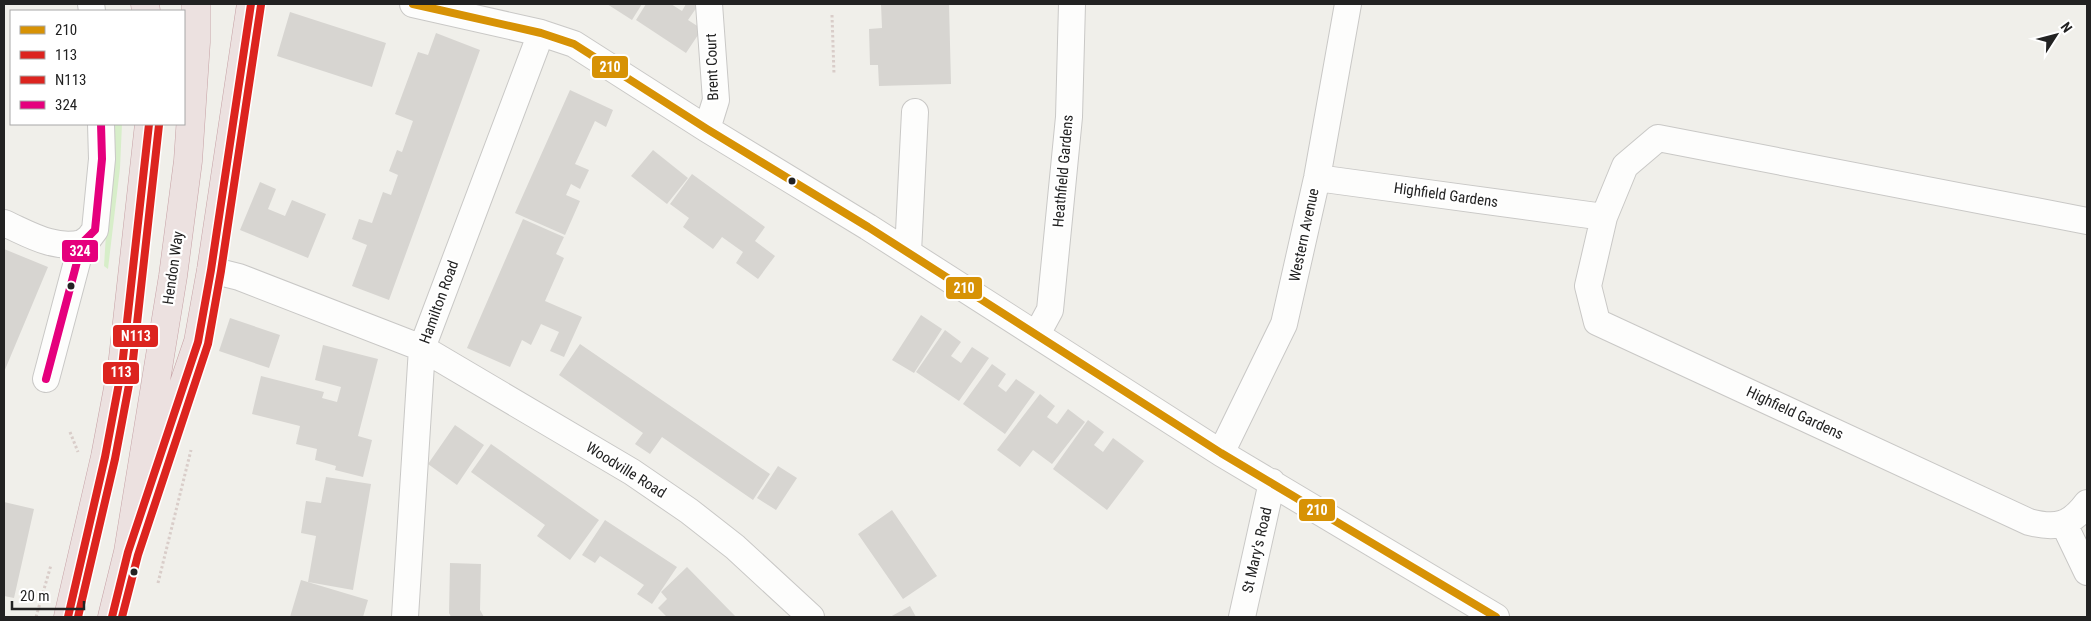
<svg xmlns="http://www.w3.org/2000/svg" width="2091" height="621" viewBox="0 0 2091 621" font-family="'Roboto Condensed',sans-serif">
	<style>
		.grass { fill: #d7eec9 }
		.building { fill: #d7d5d1 }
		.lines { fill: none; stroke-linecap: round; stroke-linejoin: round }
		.minor-casing { stroke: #c9c8c6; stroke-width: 28 }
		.highway-casing { stroke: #c6a1a5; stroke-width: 29 }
		.path { stroke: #d9cdc9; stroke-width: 3; stroke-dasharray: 2.5 2.5; stroke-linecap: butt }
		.minor { stroke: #fdfdfc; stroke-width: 26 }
		.highway { stroke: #ece1e0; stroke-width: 28 }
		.bus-1-casing { stroke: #fff; stroke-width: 11 }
		.bus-2-casing { stroke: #fff; stroke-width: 11 }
		.bus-3-casing { stroke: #fff; stroke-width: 11 }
		.bus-4-casing { stroke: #fff; stroke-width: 11 }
		.bus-1 { stroke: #d79205; stroke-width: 8 }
		.bus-2 { stroke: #dc241f; stroke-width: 8 }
		.bus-3 { stroke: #dc241f; stroke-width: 8 }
		.bus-4 { stroke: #e5007d; stroke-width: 8 }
		.bus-dot { fill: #222; stroke: #fff; stroke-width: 2 }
		.labels { text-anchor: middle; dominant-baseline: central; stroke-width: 4.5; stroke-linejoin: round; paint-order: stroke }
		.street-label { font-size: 15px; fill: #222; stroke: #fff }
		.line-badge { stroke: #fff; stroke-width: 2 }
		.badge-label { font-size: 14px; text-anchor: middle; font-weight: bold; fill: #fff }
	</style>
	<rect width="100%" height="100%" fill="#f0efea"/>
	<path class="grass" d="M110,124H122L120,168L108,269L104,266L111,154Z"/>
	<path class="building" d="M607,4H642L632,20Z
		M646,4H671L682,11L686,4H699L688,20L702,29L686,53L636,20Z
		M881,4H949L951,84L879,86L878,65H870L869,29L882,28Z
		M290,12L386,43L372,87L277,56Z
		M436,33L480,50L389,300L352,286L367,245L352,239L359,219L372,223L383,192L391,195L398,175L389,171L397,150L402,152L413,121L395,114L418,52L428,55Z
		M570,90L613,110L606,127L595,121L575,164L589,170L580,189L571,184L566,195L580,201L565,235L515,213Z
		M653,150L688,178L667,204L631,176Z
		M692,174L765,227L755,241L775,256L758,279L736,263L743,252L722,237L713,249L683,227L689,218L670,204Z
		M260,182L276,189L268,209L285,216L292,200L326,214L308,258L240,230Z
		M523,219L564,237L556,254L564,258L545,301L582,317L564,357L550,351L559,332L541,324L531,345L522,340L510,367L467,348Z
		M4,249L48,267L4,372Z
		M921,315L942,329L914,373L892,360Z
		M230,318L280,335L269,368L219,351Z
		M945,330L961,342L951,356L961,363L972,347L989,358L959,401L916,372Z
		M580,344L770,474L753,500L662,437L650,454L635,444L643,433L559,375Z
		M323,345L378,359L358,436L372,440L363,477L335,470L336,466L315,460L317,449L296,444L300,426L252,414L261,376L324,392L322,398L337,402L341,387L315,380Z
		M992,364L1006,374L998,386L1006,392L1016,379L1035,392L1005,434L963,404Z
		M1040,394L1055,406L1047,417L1057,424L1068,409L1085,422L1052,464L1033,450L1020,467L997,450Z
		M1088,420L1104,432L1094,445L1103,452L1113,438L1144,461L1107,510L1053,469Z
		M455,425L484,445L457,485L428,464Z
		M491,444L599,520L570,560L537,536L545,525L471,472Z
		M778,466L797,478L776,510L757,498Z
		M326,477L371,484L353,590L308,582L316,536L301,533L306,501L321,503Z
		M4,502L34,509L14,598L4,596Z
		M892,510L937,576L903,599L858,534Z
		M605,520L677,567L652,604L637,594L644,585L600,556L595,563L582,555Z
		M450,563L481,564L480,610L484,617H451L449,613Z
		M687,567L736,617H667L658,608L667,599L661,592Z
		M301,580L368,600L363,617H290Z
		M910,606L916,617H890Z"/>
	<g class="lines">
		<g class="minor-casing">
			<path id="minor" d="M91,4L92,11
				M413,4L541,33L574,44L707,129L868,227L1221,453L1496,617
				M707,129L716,100L709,4
				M1317,178L1604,217L1625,166L1658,138L2087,221
				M1604,217L1588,286L1597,322L2029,522C2056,529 2070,526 2087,503
				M4,223C29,234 54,250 82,243
				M908,252L915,112
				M211,270L239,277L422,348L632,472L689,511L735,547L811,617
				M1037,334L1050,310L1069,117L1072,4
				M46,379L82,243L89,238L95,230L102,159L101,124
				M1221,453L1284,324L1317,178L1348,4
				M2064,524L2087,572
				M405,617L422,348L541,33
				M1242,617L1272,482"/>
		</g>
		<g class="highway-casing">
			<path id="highway" d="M145,4L146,11
				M154,472L198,342L211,270L251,4
				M68,617L105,457L122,367L149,124
				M112,617L128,552L173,276L188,161L196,42V4"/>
		</g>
		<path class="path" d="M832,15L834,74
			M70,432L78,452
			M158,583L191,450
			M36,617L51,565"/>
		<use href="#minor" class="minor"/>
		<use href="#highway" class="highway"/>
		<g class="bus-1-casing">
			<path id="bus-1" d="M413,4L541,33L574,44L707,129L868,227L1221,453L1496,617"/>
		</g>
		<g class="bus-2-casing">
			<path id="bus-2" d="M68,617L105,457L122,367L149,124
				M112,617L128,552L198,342L211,270L251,4"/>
		</g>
		<g class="bus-3-casing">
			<path id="bus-3" d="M78,617L115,459L132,369L159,125
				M122,617L138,555L208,344L221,271L261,5"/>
		</g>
		<g class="bus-4-casing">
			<path id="bus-4" d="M46,379L82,243L95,230L102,159L101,124"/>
		</g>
		<use href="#bus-1" class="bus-1"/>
		<use href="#bus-2" class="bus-2"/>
		<use href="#bus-3" class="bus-3"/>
		<use href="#bus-4" class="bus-4"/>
	</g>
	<g class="bus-dot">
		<circle cx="792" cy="181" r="4.5"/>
		<circle cx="71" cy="286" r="4.5"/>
		<circle cx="134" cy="572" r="4.5"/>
	</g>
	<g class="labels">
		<g class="street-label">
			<text transform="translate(712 67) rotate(-92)">Brent Court</text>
			<text transform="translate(1063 171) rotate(-85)">Heathfield Gardens</text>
			<text transform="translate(1446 195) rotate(8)">Highfield Gardens</text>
			<text transform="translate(1304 235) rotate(-78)">Western Avenue</text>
			<text transform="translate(173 268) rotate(-82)">Hendon Way</text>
			<text transform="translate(439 302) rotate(-70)">Hamilton Road</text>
			<text transform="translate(1795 413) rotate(25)">Highfield Gardens</text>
			<text transform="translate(626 470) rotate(32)">Woodville Road</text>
			<text transform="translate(1257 550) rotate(-77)">St Mary's Road</text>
		</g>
	</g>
	<g class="line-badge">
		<rect x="591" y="55" width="38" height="24" rx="5" fill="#d79205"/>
		<rect x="61" y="239" width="38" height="24" rx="5" fill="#e5007d"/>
		<rect x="945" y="276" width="38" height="24" rx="5" fill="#d79205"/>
		<rect x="112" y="324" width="47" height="24" rx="5" fill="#dc241f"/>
		<rect x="102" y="361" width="38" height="24" rx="5" fill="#dc241f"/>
		<rect x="1298" y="498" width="38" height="24" rx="5" fill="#d79205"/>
	</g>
	<g class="badge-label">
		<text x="610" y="72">210</text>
		<text x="80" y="256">324</text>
		<text x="964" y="293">210</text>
		<text x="136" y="341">N113</text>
		<text x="121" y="377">113</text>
		<text x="1317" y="515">210</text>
	</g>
	<rect width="2091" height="621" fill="none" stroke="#222222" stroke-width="10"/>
	<rect x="10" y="10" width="175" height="115" fill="#ffffff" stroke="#a7a7a7"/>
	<rect x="20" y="26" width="25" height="8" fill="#d79205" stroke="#a7a7a7"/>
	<text x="55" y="35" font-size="15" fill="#222222">210</text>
	<rect x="20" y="51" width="25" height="8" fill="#dc241f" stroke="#a7a7a7"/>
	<text x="55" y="60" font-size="15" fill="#222222">113</text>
	<rect x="20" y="76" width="25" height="8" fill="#dc241f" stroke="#a7a7a7"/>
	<text x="55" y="85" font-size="15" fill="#222222">N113</text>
	<rect x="20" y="101" width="25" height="8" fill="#e5007d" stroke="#a7a7a7"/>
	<text x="55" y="110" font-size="15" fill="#222222">324</text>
	<g transform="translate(2056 35) rotate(54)" stroke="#ffffff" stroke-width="4" paint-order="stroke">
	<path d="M0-4L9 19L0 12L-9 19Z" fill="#222222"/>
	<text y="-8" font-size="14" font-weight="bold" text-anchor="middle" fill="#222222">N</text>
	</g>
	<path d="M12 601v8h72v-8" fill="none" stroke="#222222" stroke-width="2.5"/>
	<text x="20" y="601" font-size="15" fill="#222222" stroke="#ffffff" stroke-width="4" paint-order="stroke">20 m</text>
</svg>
